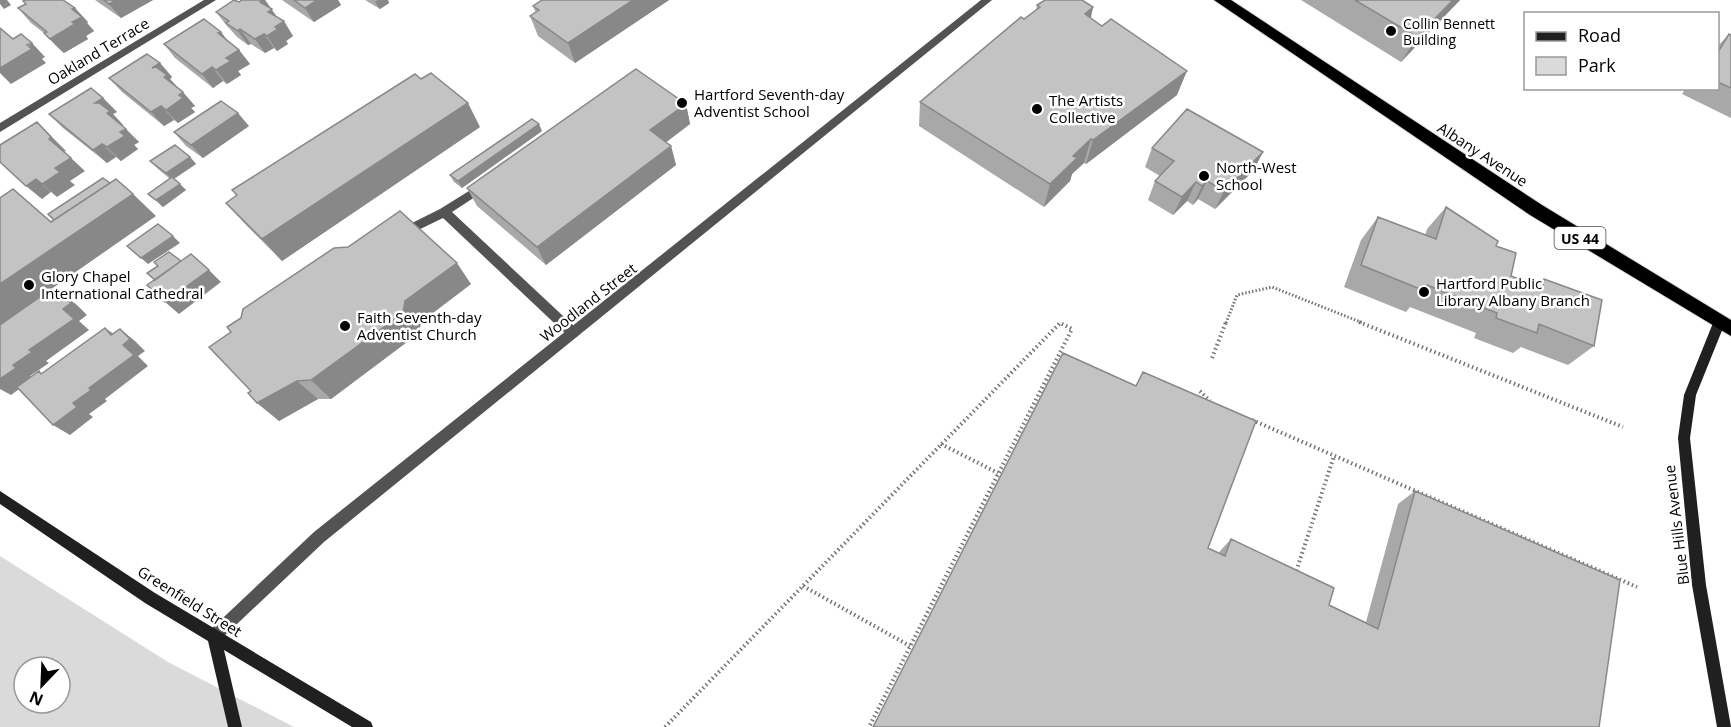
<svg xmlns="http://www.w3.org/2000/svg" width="1731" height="727" viewBox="0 0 1731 727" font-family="'Open Sans',sans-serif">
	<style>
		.green { fill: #dadada; fill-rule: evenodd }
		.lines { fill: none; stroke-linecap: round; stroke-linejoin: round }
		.highway-casing { stroke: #dbdbdb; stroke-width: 2 }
		.path-far1 { stroke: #757575; stroke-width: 3; stroke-dasharray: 1.5 2; stroke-linecap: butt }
		.path { stroke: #757575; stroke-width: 4; stroke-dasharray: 1.5 3; stroke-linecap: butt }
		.lane { fill: #535353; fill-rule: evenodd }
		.street { fill: #535353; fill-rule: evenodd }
		.secondary { fill: #202020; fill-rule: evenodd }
		.highway { fill: #000; fill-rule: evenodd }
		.wall { fill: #a8a8a8 }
		.shaded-wall { fill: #888 }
		.building { fill: #c3c3c3; stroke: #888; stroke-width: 1.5 }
		.poi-dot { fill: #000; stroke: #fff; stroke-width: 2 }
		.labels { text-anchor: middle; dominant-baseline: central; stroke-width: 5; stroke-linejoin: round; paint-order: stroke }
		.far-poi-label { font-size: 14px; fill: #000; stroke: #fff; text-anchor: start }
		.shield { fill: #fff; stroke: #4c4c4c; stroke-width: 1.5 }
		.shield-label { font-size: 14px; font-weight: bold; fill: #000 }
		.street-label { font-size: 15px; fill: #000; stroke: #fff }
		.poi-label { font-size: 15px; fill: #000; stroke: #fff; text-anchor: start }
	</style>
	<rect width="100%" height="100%" fill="#fff"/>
	<path class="green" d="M0,556L168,662L294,727H0ZM24,667H60V703H24Z"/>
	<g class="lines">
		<g class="highway-casing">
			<path id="highway" d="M1214,0H1231L1542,205L1731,320V336L1530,215Z"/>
		</g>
		<path class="path-far1" d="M1226,323L1237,295L1272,287L1363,323"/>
		<path class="path" d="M1359,322L1623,427
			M1212,358L1226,322
			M1200,391L1210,401
			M1252,420L1637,587
			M941,444L998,473
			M1295,575L1334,456
			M803,586L910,646
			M665,727L1060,323L1072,329L869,727"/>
		<path class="lane" d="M477,186L482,190L481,193L452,212L577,329L579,333L577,337H569L443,218L410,234H402L400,231L402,228L440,209Z"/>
		<path class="street" d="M204,0H216L0,132V123Z
			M981,0H992L324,542L219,641L214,643L209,641L207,636L209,631L314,532Z"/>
		<path class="secondary" d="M1719,318L1723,320L1725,323L1696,395L1690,438L1706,585L1731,727H1717L1692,585L1678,438L1684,395L1713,323L1715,320Z
			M0,491L155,593L371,722L373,727H352L224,650L242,727H228L208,641L145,603L0,504Z"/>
		<use href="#highway" class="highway"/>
	</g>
	<path class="wall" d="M95,0H153L121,18Z
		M242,0H265L277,17L293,36L286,41L288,44L277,51L274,48L265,53L251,44L248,45L237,37L230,29L227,26L216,12Z
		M282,0H338L341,5L314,22Z
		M365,0H388L389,3L380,9Z
		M542,0H669L575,63L538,36L530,16L536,13L533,6Z
		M1301,0H1460L1401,62Z
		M1037,5L1093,7L1091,18L1177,95L1086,164L1084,163L1072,174L1070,181L1044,207L919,126L920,102L1036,10Z
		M18,8L88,22L87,23L94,31L86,36L88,39L64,53L57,47L44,33L31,23Z
		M221,32L227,40L239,50L250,64L238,71L241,75L227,84L223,81L213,88L175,58L164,44Z
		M1729,34L1731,35V118L1682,94L1686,88H1718V46Z
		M160,63L172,77L170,79L195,106L191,108L195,112L178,123L174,120L164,126L122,92L109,78Z
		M103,98L117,112L113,114L123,125L122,126L139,142L134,145L138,149L121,161L116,157L107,163L63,128L49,114Z
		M686,104L690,124L666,142L671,146L676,165L546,265L477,206L467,188Z
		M249,126L203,158L186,146L174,132Z
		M480,127L282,261L246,225L226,203Z
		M542,131L462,188L454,182L450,175Z
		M1152,148L1263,152L1253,171L1215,209L1198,199L1193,205L1187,201L1173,215L1148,200L1155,181L1160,176L1145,167Z
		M190,157L196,164L174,179L186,190L163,207L148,194L170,179L157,168L150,161Z
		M1446,207L1496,246L1511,276L1536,286L1544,279L1594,346L1568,365L1521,347L1513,353L1474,338L1476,333L1410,307L1406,312L1344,287L1361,240L1378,217L1425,235L1427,229Z
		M344,247L471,284L421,322L419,333L331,399H318L279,421L251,391L231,332Z
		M1143,372L1208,548L1219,553L1220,551L1231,539L1329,605L1366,622L1398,504L1415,491L1599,727H873L1136,386Z"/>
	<path class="shaded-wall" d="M0,0H7L11,5L4,9L0,4Z
		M116,0H153L121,18L109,4Z
		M262,0H265L281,23L284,21L293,36L286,41L288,44L277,51L267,36L260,2Z
		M317,0H338L341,5L314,22L305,8Z
		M378,0H388L389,3L380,9L375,2Z
		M633,0H669L575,63L568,43Z
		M1453,0H1460L1401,62L1417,37Z
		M1093,7L1087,33L1085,14Z
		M75,8L88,22L87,23L94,31L86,36L88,39L64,53L50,39L72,22V9Z
		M240,29L251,44L248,45L238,31Z
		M221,32L231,46L218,33Z
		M264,34L274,48L265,53L255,39Z
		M32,43L45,57L42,59L46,63L11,84L0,73V68Z
		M239,50L250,64L238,71L241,75L227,84L216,70L226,58Z
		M160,63L172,77L170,79L179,89L152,68Z
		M212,67L223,81L213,88L202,74Z
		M1187,71L1177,95L1086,164L1093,140Z
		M183,92L195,106L191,108L195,112L178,123L166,110L179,95Z
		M103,98L117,112L113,114L123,125L120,127L95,103Z
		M468,103L480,127L282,261L262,239Z
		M686,104L690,124L656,150L650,130Z
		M161,106L174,120L164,126L151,112Z
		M238,113L249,126L203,158L191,145Z
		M37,122L66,151L63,152L49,139Z
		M539,124L542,131L462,188L458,181Z
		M126,129L139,142L134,145L138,149L121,161L107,147L120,132Z
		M1091,139L1084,163L1072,174L1070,181L1044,207L1050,184L1073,156Z
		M102,144L116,157L107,163L93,150Z
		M671,146L676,165L546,265L537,247Z
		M1263,152L1253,171L1215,209L1224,191Z
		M190,157L196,164L172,180L166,173Z
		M71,158L85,171L70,181L75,185L57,197L42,184L55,168Z
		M36,179L51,192L42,199L26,186Z
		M1207,181L1198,199L1193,205L1202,186Z
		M1196,182L1187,201L1173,215L1182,197Z
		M180,184L186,190L163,207L156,200Z
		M13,189L69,237L133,194L156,216L47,292L63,304L61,293L77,305L87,315L79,321L89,330L46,361L49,363L30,376L33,379L11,395L0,389V379L13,365L0,325V284Z
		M173,236L180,243L148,264L141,258Z
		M457,263L471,284L421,322L419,333L331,399L311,380L405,301Z
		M209,270L221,282L179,314L165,302Z
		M105,328L121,339L120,329L135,341L145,351L138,356L148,366L105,399L107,401L89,414L93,417L70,435L53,425L73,403L89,388L123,345L111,335Z
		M297,381L318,399L279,421L257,403Z"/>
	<path class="building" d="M25,0H63L75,8L72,9L82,17L72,22L75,24L50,39L44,33L47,32L18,8L26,4L23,1Z
		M104,0H116L109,4Z
		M234,0L239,2L242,0H262L260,2L272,9L268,12L284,21L275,27L278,29L267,36L264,34L255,39L240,29L238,31L226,23L229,21L216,12Z
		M294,0H317L305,8Z
		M542,0H633L568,43L530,16L539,10L533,6Z
		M1045,0H1082L1093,7L1085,14L1102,26L1111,19L1187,71L1093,140L1091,139L1073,156L1077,158L1050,184L920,102L1021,17L1024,19L1040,7L1037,5Z
		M1355,0H1453L1417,37Z
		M204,19L221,32L218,33L239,50L226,58L231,61L216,70L212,67L202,74L164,44Z
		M0,28L13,39L21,34L32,43L27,45L32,49L0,68Z
		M1729,34L1731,35V88L1718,82V52Z
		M147,54L160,63L152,68L156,67L167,75L164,77L183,92L179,95L183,98L166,110L161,106L151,112L109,78Z
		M636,69L686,104L650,130L671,146L537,247L467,188Z
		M431,73L468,103L262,239L226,203L237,195L232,190L415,74L421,79Z
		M91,88L103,98L95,103H99L110,111L107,113L126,129L120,132L125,136L107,147L102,144L93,150L49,114Z
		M221,101L238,113L191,145L174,132Z
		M1187,109L1263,152L1224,191L1207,181L1202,186L1196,182L1182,197L1155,181L1174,161L1152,148Z
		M532,119L539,124L458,181L450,175Z
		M37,122L51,137L49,139L71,158L55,168L60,172L42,184L36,179L26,186L0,162V145Z
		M175,145L190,157L166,173L150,161Z
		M172,177L180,184L156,200L148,194Z
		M103,178L110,183L54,220L48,214Z
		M116,179L133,194L0,284V198L13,189L51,222Z
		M1446,207L1498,241L1496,246L1516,253L1511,276L1542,288L1544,279L1602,300L1594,346L1539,324L1537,333L1496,318L1497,313L1427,285L1425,291L1361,265L1378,217L1436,239Z
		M400,211L457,263L405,301L403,313L311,380L297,381L257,403L248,393L251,391L209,347L231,332L227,327L241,318L243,309L334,248L348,247Z
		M158,224L173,236L141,258L127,246Z
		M169,252L181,261L155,280L147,273L158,266L154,262Z
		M191,254L209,270L165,302L147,285Z
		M47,292L54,298L61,293L71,303L63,309L74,319L29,350L32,352L13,365L16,368L0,379V325Z
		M105,328L111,335L120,329L130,339L123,345L134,355L89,388L91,390L73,403L77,407L53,425L17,387L39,371L41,374Z
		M1063,353L1136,386L1143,372L1256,421L1208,548L1225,556L1231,539L1334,588L1329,605L1378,629L1415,491L1620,580L1599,727H873Z"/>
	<g class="poi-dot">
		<circle cx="1391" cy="31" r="6"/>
		<circle cx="682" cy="103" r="6"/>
		<circle cx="1037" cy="109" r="6"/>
		<circle cx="1204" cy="176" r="6"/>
		<circle cx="29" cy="285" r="6"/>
		<circle cx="1424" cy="292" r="6"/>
		<circle cx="345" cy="326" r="6"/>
	</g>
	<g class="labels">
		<g class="far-poi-label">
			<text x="1403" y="23">Collin Bennett<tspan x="1403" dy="16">Building</tspan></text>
		</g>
		<rect class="shield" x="1554.5" y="227" width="51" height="22" rx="4.5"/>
		<g class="shield-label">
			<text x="1580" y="238">US 44</text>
		</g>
		<g class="street-label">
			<text transform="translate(98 51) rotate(-31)">Oakland Terrace</text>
			<text transform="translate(1483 154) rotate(33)">Albany Avenue</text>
			<text transform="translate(588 302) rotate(-38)">Woodland Street</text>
			<text transform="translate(1676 525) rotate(-97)">Blue Hills Avenue</text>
			<text transform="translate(190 601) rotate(32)">Greenfield Street</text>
		</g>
		<g class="poi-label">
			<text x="694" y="94">Hartford Seventh-day<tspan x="694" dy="17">Adventist School</tspan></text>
			<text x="1049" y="100">The Artists<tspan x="1049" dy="17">Collective</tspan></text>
			<text x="1216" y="167">North-West<tspan x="1216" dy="17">School</tspan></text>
			<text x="41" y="276">Glory Chapel<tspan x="41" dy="17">International Cathedral</tspan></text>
			<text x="1436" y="283">Hartford Public<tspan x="1436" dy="17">Library Albany Branch</tspan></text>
			<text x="357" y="317">Faith Seventh-day<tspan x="357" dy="17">Adventist Church</tspan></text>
		</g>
	</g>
	<rect x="1524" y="12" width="195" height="78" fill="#ffffff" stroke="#999999" stroke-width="1.5"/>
	<rect x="1536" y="32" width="30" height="9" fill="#202020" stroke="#999999" stroke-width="1.5"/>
	<text x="1578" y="42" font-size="18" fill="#000000">Road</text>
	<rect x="1536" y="57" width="30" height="18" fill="#dadada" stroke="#999999" stroke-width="1.5"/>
	<text x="1578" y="72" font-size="18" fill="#000000">Park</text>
	<g transform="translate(42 685) rotate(203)"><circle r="28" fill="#ffffff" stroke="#999999" stroke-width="1.5"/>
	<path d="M0-4.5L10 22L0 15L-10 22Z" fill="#000000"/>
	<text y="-9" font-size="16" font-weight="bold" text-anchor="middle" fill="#000000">N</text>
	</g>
</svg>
